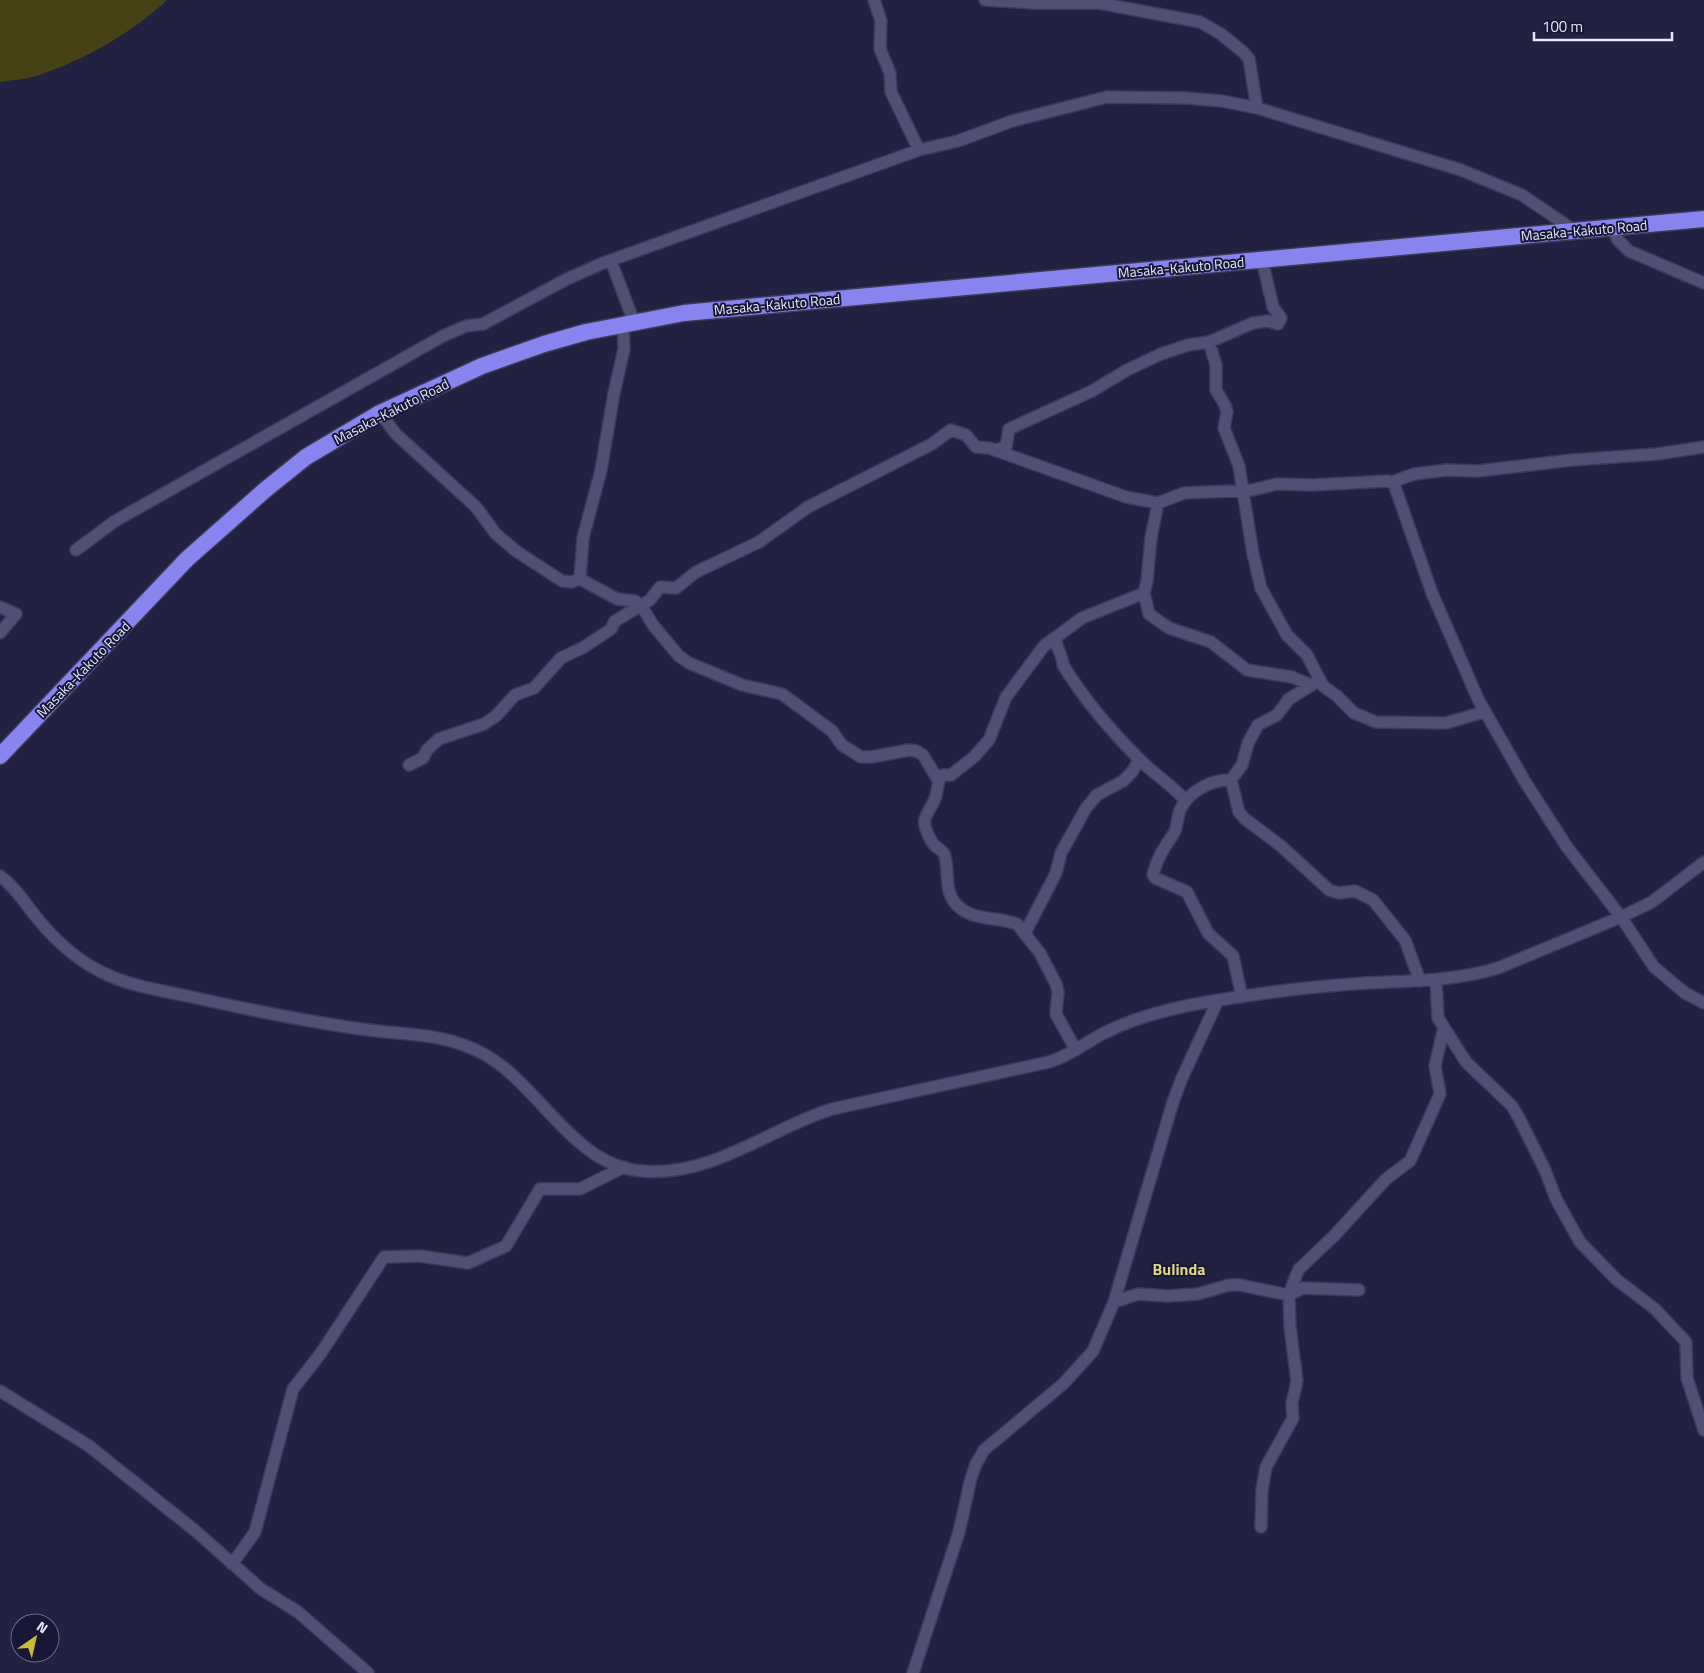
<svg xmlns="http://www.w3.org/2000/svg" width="1704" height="1673" viewBox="0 0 1704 1673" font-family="'Titillium Web',sans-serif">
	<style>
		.green { fill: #474215 }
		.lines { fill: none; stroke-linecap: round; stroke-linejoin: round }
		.minor-casing { stroke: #3c3a55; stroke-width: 14 }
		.highway-casing { stroke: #3c3a55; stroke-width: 19 }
		.minor { stroke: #4f5074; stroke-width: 11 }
		.highway { stroke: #8784f0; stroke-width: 16 }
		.labels { text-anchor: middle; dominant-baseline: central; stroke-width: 4; stroke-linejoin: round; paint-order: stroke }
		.street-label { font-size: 14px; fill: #e6e8fd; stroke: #181736 }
		.quarter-label { font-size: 16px; font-weight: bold; fill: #dfd687; stroke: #181736 }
	</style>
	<rect width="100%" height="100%" fill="#222141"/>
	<path class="green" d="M0,0H167C133,32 86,59 42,74C29,79 13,80 0,82Z"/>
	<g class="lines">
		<g class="minor-casing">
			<path id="minor" d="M874,0L881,21L880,49L890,73L891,92L919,150
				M985,0L1033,3H1099L1200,22L1221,34L1243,52L1249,59L1257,108
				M1611,227L1618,240L1629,251L1704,283
				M611,261L634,322
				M1209,342L1216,365V390L1225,405L1227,412L1224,428L1239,466L1253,554L1261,588L1287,635L1307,655L1323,686L1337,696L1354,713L1376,722L1446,723L1484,712
				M380,413L396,434L476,507L496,534L516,551L562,581L571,582L580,579L617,599L635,601L641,605L653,625L679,656L689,663L742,685L782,694L832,731L842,745L861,757H871L909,750L916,751L923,755L938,780
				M995,450L1006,447L1009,429L1092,391L1127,370L1161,354L1188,345L1209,342L1253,323L1268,321L1278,324L1281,318L1273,307L1262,260
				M1392,482L1414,474L1447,470L1478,471L1572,460L1657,454L1704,447
				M1158,503L1151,538L1147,581L1144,593L1149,614L1169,628L1211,642L1247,670L1292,677L1311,685
				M76,550L115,521L443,336L466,326L483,324L567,279L603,263L919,150L958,141L1012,121L1107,97L1186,98L1222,101L1257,108L1461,170L1522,195L1575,231
				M580,579L583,538L601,470L614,393L624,349L623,323
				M0,607L16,614L0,633
				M1056,639C1056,649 1063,655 1063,665C1085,701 1111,731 1140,760C1155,775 1172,785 1186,801
				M1320,680L1289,699L1277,715L1258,725L1248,743L1242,765L1231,780L1239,812L1245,819L1281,846L1329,890L1339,893L1355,891L1373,900L1405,940L1420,981
				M409,765L423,758L427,750L439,739L484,724L496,716L515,695L534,688L561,658L584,647L611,629L615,621L650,600L660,587L676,588L696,572L759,542L808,507L932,444L951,430L966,435L976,447L989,448L1126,497L1158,503L1184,493L1252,490L1277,484L1312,485L1388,481L1394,484L1432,593L1478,699L1524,780L1567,847L1621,917L1654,967L1685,993L1704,1003
				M1231,780C1212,779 1189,791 1180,810C1177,817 1178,826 1174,833C1164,848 1158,856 1153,874L1155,878L1187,892L1208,933L1233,956L1242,997
				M0,876C15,887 25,903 37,918C56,942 82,964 110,976C135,987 165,991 192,997C250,1010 309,1022 368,1030C409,1035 444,1033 482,1053C540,1084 571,1165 642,1171C713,1177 768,1129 832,1109L1049,1062C1069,1056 1084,1044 1102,1034C1137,1016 1180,1006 1219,1000C1267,992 1317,986 1366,983C1411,981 1455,981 1498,968L1621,917L1652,902L1704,862
				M1025,933L1056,873L1061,853L1086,808L1097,795L1123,781L1132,772L1139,760
				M1436,980L1438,1018L1466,1062L1512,1106L1519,1118L1545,1170L1556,1199L1580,1242L1617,1280L1655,1309L1686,1342L1687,1378L1704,1430
				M1076,1050L1056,1014L1058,992L1056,984L1040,953L1017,924C998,916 972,922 956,904C944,891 949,871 945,856C943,849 935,848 932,842C917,816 928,818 936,796C938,789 937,781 942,775H951L974,757L989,740L1006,697L1044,646L1082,618L1144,593
				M1114,1302L1138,1294L1167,1296L1198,1294L1229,1285H1240L1289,1295L1303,1288L1359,1290
				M0,1391L89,1446L198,1533L261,1589L298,1612L368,1673
				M1261,1527L1262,1490L1266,1467L1293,1418L1292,1403L1297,1381L1290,1327L1289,1295L1295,1278L1299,1269L1334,1236L1386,1179L1410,1161L1440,1094L1435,1066L1444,1027
				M232,1564L255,1532L293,1389L321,1353L384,1257L420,1256L468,1263L506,1246L540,1189H580L624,1167
				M913,1673L959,1532L971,1478L976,1464L984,1450L1063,1384L1093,1351L1114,1302L1173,1102L1182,1078L1218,1000"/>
		</g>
		<g class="highway-casing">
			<path id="highway" d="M0,756L187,559L265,490L306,457L380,413L482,366L544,344L586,332L684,313L1704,219"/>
		</g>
		<use href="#minor" class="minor"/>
		<use href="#highway" class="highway"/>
	</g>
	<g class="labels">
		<g class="street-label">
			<text transform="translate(1584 230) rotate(-5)">Masaka-Kakuto Road</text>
			<text transform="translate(1181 267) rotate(-5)">Masaka-Kakuto Road</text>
			<text transform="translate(777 304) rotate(-5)">Masaka-Kakuto Road</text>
			<text transform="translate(391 411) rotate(-27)">Masaka-Kakuto Road</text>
			<text transform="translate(83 669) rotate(-46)">Masaka-Kakuto Road</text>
		</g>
		<g class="quarter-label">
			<text x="1179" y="1269">Bulinda</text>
		</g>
	</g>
	<g transform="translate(35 1638) rotate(34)"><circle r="24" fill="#181736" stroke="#6a6b86"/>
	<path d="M0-4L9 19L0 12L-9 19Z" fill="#c9ba3a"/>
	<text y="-8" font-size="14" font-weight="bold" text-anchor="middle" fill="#e6e8fd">N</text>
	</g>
	<path d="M1534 32v8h138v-8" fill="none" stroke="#e6e8fd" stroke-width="2.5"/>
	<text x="1542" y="32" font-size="15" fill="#e6e8fd" stroke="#181736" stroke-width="4" paint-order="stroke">100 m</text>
</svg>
